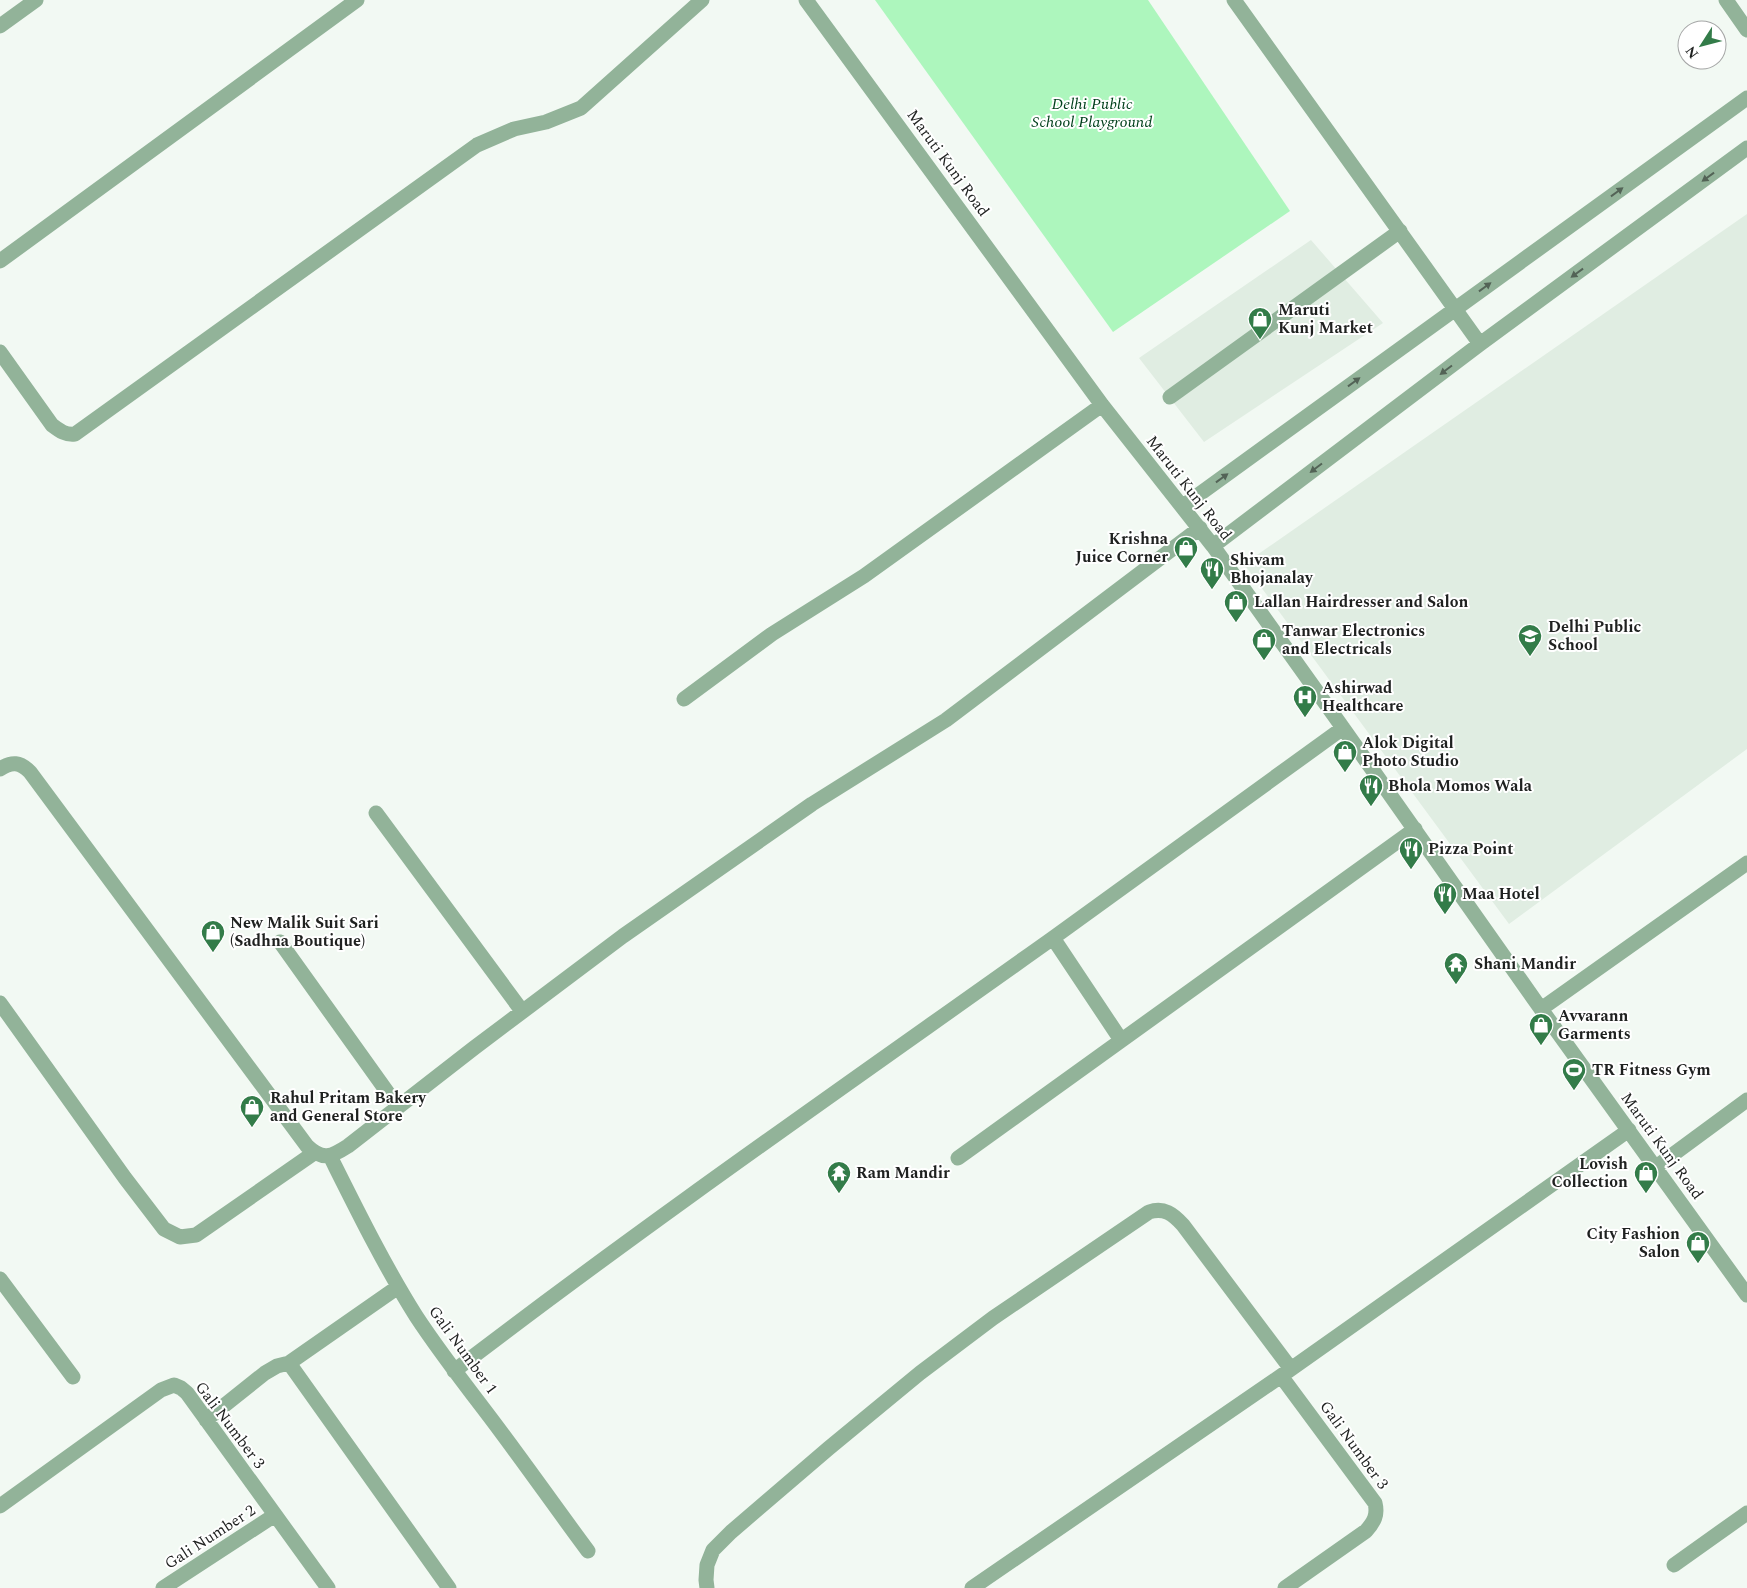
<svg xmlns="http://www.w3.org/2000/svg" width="1747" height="1588" viewBox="0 0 1747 1588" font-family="Spectral,serif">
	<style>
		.built { fill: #e0ede2 }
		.green { fill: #adf6bd }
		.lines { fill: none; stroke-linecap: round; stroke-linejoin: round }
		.minor { stroke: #92b399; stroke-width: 15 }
		.oneway { fill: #536356 }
		.labels { text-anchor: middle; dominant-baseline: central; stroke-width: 4; stroke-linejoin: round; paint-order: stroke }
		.park-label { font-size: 16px; font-style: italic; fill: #00401b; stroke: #fff }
		.street-label { font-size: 16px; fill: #1f2120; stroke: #fff }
		.poi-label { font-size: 16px; font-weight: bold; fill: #1f2120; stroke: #fff; text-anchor: start }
	</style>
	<rect width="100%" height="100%" fill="#f2f9f3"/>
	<path class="built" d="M1747,214V749L1509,924L1244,564Z
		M1311,240L1383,323L1204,442L1139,358Z"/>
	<path class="green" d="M875,0H1148L1290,211L1113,332Z"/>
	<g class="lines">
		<path class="minor" d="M806,0L1102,405L1213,546L1343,728L1541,1009L1747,1295
			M1234,0L1480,344
			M1726,0L1747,30
			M0,26L36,0
			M0,261L357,0
			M0,352L52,425C60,431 65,435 75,434L477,145L514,129L546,122L581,108L702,0
			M1170,397L1400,231
			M1183,506L1747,98
			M1213,546L1480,344L1747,148
			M684,699L772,634L864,576L1102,405
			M0,769C12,761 20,762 30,772L307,1146C323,1161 331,1157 348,1146L474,1048L623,936L812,804L946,720L1200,528
			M376,813L522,1011
			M1053,938L1121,1040
			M280,942L398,1107
			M0,1003L125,1178L164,1229L180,1237L196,1235L314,1153
			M1541,1009L1747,863
			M330,1156C357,1210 384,1265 416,1316C437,1348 460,1378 483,1408C519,1455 553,1504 588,1551
			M958,1158L1415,829
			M1656,1167L1747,1100
			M0,1279L73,1377
			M398,1287L289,1363L449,1588
			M454,1371C650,1221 852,1081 1053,938C1150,868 1246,798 1343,728
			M1281,1376L1375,1503C1378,1515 1374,1522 1366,1531L1285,1588
			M206,1420L265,1373L277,1366L289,1363
			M0,1506L161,1390L174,1385L181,1388L187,1393L328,1588
			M1674,1565L1747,1513
			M163,1588L275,1515
			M707,1588L706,1580L707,1565L713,1550L731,1532L829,1448L920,1373L993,1318L1149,1212C1164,1207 1173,1214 1183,1225L1291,1369
			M972,1588L1281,1376L1629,1130"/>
	</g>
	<defs><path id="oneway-solid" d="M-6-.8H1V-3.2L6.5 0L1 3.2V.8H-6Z" transform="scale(1.25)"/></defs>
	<g class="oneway">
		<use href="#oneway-solid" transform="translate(1708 177) rotate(144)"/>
		<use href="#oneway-solid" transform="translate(1617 192) rotate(-36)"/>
		<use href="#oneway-solid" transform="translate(1577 273) rotate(144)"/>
		<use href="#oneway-solid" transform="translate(1485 287) rotate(-36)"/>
		<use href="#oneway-solid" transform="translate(1446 370) rotate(143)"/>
		<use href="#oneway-solid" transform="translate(1354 382) rotate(-36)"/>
		<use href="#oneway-solid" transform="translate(1316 468) rotate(143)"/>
		<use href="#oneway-solid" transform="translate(1222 478) rotate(-36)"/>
	</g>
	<defs>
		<g id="shop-pin" transform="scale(1.25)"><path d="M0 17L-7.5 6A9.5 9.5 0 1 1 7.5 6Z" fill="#337c49" stroke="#fff"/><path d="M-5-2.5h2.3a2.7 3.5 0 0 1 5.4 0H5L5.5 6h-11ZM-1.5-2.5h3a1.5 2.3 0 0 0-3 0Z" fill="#fff"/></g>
		<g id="restaurant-pin" transform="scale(1.25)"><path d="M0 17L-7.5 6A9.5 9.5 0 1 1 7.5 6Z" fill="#337c49" stroke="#fff"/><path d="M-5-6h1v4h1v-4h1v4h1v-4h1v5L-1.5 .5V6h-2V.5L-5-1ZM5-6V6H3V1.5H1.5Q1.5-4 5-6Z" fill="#fff"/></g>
		<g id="school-pin" transform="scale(1.25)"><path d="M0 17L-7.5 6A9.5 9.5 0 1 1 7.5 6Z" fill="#337c49" stroke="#fff"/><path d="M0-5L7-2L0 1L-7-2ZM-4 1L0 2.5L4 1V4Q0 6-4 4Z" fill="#fff"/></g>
		<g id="hospital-pin" transform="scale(1.25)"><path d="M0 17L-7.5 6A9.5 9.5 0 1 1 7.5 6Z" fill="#337c49" stroke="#fff"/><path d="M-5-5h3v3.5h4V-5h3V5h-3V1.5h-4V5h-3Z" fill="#fff"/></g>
		<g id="temple-pin" transform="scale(1.25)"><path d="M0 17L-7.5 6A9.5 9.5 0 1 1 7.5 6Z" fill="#337c49" stroke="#fff"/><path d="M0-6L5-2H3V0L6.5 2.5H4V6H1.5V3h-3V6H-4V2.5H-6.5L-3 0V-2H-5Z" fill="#fff"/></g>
		<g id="stadium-pin" transform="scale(1.25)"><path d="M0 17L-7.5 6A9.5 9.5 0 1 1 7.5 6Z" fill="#337c49" stroke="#fff"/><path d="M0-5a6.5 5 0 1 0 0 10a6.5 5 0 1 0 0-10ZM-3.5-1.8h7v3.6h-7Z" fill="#fff"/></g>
	</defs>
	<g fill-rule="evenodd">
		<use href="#shop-pin" x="1260" y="319"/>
		<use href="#shop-pin" x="1186" y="548"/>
		<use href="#restaurant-pin" x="1212" y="569"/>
		<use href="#shop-pin" x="1236" y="602"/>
		<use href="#school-pin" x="1530" y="636"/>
		<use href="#shop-pin" x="1264" y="640"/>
		<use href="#hospital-pin" x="1305" y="697"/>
		<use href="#shop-pin" x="1345" y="752"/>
		<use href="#restaurant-pin" x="1371" y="786"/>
		<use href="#restaurant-pin" x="1411" y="849"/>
		<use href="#restaurant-pin" x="1445" y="894"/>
		<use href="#shop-pin" x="213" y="932"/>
		<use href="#temple-pin" x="1456" y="964"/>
		<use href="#shop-pin" x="1541" y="1025"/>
		<use href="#stadium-pin" x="1574" y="1070"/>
		<use href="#shop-pin" x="252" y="1107"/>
		<use href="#temple-pin" x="839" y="1173"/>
		<use href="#shop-pin" x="1646" y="1173"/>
		<use href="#shop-pin" x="1698" y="1243"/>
	</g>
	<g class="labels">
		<g class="park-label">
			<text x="1092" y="104">Delhi Public<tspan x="1092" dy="18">School Playground</tspan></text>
		</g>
		<g class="street-label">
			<text transform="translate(948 163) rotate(54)">Maruti Kunj Road</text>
			<text transform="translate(1189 488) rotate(52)">Maruti Kunj Road</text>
			<text transform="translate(1662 1146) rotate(54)">Maruti Kunj Road</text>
			<text transform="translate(463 1350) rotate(54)">Gali Number 1</text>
			<text transform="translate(230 1425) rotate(53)">Gali Number 3</text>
			<text transform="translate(1354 1445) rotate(54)">Gali Number 3</text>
			<text transform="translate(210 1537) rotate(-33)">Gali Number 2</text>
		</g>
		<g class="poi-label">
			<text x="1278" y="310">Maruti<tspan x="1278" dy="18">Kunj Market</tspan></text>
			<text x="1168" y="539" text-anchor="end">Krishna<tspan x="1168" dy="18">Juice Corner</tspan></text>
			<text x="1230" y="560">Shivam<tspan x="1230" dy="18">Bhojanalay</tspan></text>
			<text x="1254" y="602">Lallan Hairdresser and Salon</text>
			<text x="1548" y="627">Delhi Public<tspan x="1548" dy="18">School</tspan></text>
			<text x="1282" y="631">Tanwar Electronics<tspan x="1282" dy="18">and Electricals</tspan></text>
			<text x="1322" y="688">Ashirwad<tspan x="1322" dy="18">Healthcare</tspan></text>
			<text x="1362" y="743">Alok Digital<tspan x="1362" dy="18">Photo Studio</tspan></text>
			<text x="1388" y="786">Bhola Momos Wala</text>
			<text x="1428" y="849">Pizza Point</text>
			<text x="1462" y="894">Maa Hotel</text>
			<text x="230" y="923">New Malik Suit Sari<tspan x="230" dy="18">(Sadhna Boutique)</tspan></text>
			<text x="1474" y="964">Shani Mandir</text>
			<text x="1558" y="1016">Avvarann<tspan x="1558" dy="18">Garments</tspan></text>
			<text x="1592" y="1070">TR Fitness Gym</text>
			<text x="270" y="1098">Rahul Pritam Bakery<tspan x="270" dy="18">and General Store</tspan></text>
			<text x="1628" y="1164" text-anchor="end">Lovish<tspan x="1628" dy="18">Collection</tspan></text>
			<text x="856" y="1173">Ram Mandir</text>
			<text x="1680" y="1234" text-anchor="end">City Fashion<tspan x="1680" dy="18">Salon</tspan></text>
		</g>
	</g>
	<g transform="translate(1702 45) rotate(234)"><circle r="24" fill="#ffffff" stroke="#a5a6a6"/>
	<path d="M0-4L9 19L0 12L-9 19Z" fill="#337c49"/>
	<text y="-8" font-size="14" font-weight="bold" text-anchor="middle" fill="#1f2120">N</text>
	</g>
</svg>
